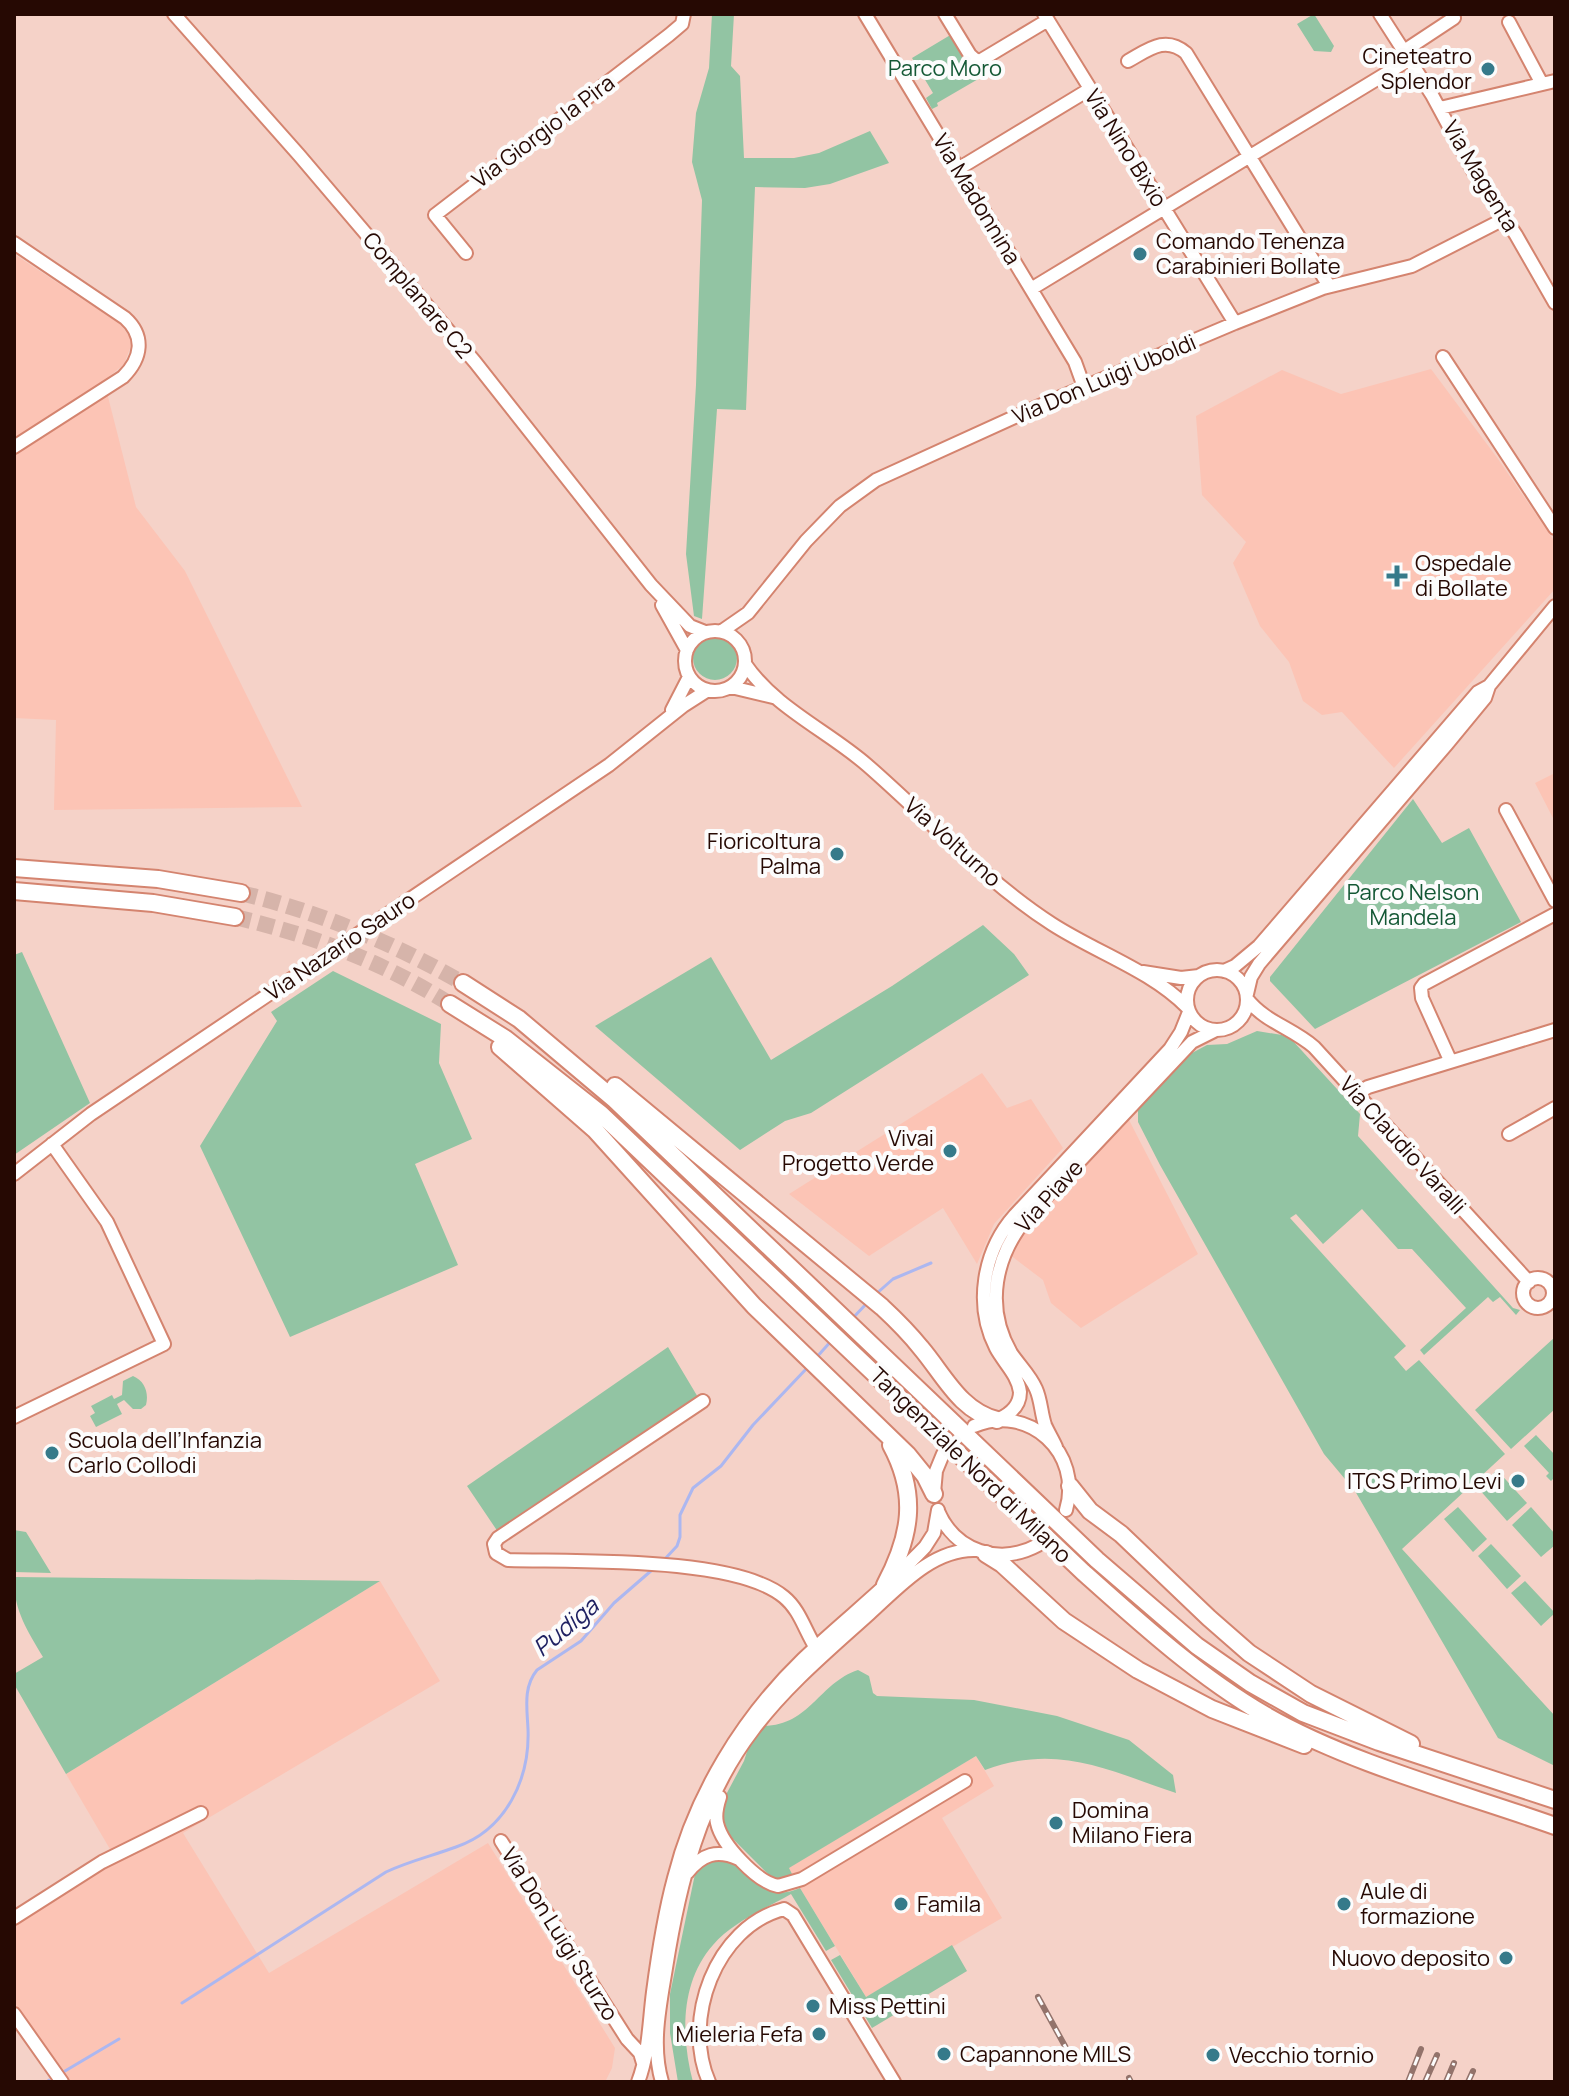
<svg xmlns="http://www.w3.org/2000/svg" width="1569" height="2096" viewBox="0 0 1569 2096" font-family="Manrope,sans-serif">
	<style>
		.built { fill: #fcc4b5 }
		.green { fill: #92c4a3 }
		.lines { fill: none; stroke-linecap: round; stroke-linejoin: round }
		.stream { stroke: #acb7f0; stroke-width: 3 }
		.highway-tunnel { stroke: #d6b4aa; stroke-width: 16; stroke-dasharray: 16 8; stroke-linecap: butt }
		.minor-casing { stroke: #d4846f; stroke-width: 16 }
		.highway-casing { stroke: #d4846f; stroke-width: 20 }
		.minor { stroke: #fff; stroke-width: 12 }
		.highway { stroke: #fff; stroke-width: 16 }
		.rail-casing { stroke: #93736b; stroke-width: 6 }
		.rail { stroke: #fcfcfc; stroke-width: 3; stroke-dasharray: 9; stroke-linecap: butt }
		.poi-dot { fill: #367a8a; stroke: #fcfcfc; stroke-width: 3 }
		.labels { text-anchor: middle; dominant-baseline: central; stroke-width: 8; stroke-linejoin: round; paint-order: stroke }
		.poi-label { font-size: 22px; fill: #260903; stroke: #fcfcfc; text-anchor: start }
		.park-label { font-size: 22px; fill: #145835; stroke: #fcfcfc }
		.street-label { font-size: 22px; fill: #260903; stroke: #fcfcfc }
		.water-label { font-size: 24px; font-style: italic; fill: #1f2162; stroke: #fcfcfc }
	</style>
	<rect width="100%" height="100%" fill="#f5d2c8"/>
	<path class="built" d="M14,254L120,324L130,337L131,346L124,364L104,381L136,507L185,571L302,807L54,810L56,720L14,718Z
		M1431,369L1498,459L1555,542V589L1394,768L1342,712L1322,715L1303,701L1289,662L1260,626L1233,563L1246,542L1202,495L1196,416L1282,370L1341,394Z
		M1555,773V822L1535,783Z
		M982,1073L1007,1108L1031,1099L1063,1148L994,1224L977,1264L943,1208L869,1256L789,1194Z
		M1129,1120L1198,1254L1081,1328L1051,1303L1043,1280L1010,1255L1014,1243Z
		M380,1581L440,1681L183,1833L269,1973L488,1843L615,2048L612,2068L605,2082H69L14,2002V1925L114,1856L66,1774Z
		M976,1756L994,1786L942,1818L1002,1918L866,1997L788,1868Z"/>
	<path class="green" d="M712,14H734L731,66L740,76L744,158H794L819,153L870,131L889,163L830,184L805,188L755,187L746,410L717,409L702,619L694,616L686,554L696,385L702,200L692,162L696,113L709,68Z
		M1314,14L1334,46L1331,52L1314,51L1297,24Z
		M952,34L973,69L987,63L992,71L937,103L938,106L932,109L926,98L933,93L912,58Z
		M693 658a22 22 0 1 1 44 0a22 22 0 1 1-44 0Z
		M1413,799L1442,843L1469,828L1521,922L1315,1029L1270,981V977Z
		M983,925L1014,954L1029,975L811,1113L785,1121L740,1150L595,1026L711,957L771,1060L892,986Z
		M22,952L90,1103L14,1155V955Z
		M333,971L441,1024L439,1063L472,1139L415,1164L458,1265L290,1337L200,1146L277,1021L271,1012Z
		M1257,1031L1282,1035L1292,1040L1360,1114L1358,1136L1513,1308L1520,1310L1516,1315L1500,1297L1493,1302L1488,1297L1424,1355L1420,1350L1466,1308L1412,1249H1398L1362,1209L1323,1244L1296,1214L1290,1218L1406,1346L1394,1357L1406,1371L1419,1360L1505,1454L1402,1549L1555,1716V1766L1498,1738L1355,1491L1324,1454L1160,1165L1138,1122V1108L1192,1053L1207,1045L1227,1044Z
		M1555,1337V1409L1511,1449L1475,1410Z
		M668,1347L699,1399L498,1532L467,1486Z
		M133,1376C145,1381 149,1393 146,1405L141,1409H133L124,1400L117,1404L122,1414L96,1427L90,1416L95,1413L91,1406L112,1395L114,1399L122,1395L123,1381Z
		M1536,1435L1555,1455V1477L1551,1481L1546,1476L1549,1473L1524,1446Z
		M1497,1470L1527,1503L1507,1521L1478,1488Z
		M1458,1507L1487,1539L1473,1552L1444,1519Z
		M1531,1507L1555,1534V1545L1541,1557L1512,1525Z
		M14,1530L26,1532L51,1573L14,1572Z
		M1491,1544L1521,1576L1507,1589L1478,1556Z
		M14,1577L380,1581L66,1774L14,1684V1674L43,1657C27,1630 13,1609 14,1577Z
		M1525,1581L1555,1613L1541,1626L1511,1593Z
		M858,1670L869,1676L873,1693L877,1696L974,1700L1057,1716L1129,1740L1173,1775L1176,1793C1107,1770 1058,1743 985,1770L976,1756L789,1868L793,1876L781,1880L771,1877L726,1832L722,1826L721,1804L744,1761L751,1739L764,1726C810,1725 819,1683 858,1670Z
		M719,1857C752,1866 760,1906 800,1888L835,1946L826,1951L791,1894C765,1909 733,1922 713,1945C680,1982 681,2037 693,2082H678L670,2033V1994L695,1874L702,1864Z
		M952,1945L967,1971L872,2028L831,1960L840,1955L866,1997Z"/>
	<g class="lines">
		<path class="stream" d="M876,1294L893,1279L931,1263
			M851,1320L868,1302
			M816,1358L832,1340
			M664,1560L677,1546L680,1537V1515L693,1488L721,1466L753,1425L808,1367
			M182,2003L386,1872C409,1861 432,1856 456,1847C506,1830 530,1779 528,1729C527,1708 523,1687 537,1670L581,1641L614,1603L652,1570
			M65,2071L119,2039
			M47,2082L49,2080"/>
		<path class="highway-tunnel" d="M241,893C319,912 393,943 463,983
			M235,917C314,936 381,961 450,1004"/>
		<g class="minor-casing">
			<path id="minor" d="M174,14L299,155L475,362L651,585L690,626L705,632
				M865,14L1075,362L1084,387
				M945,14L970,55L978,62L1048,20
				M1044,14L1235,323
				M1380,14L1432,95L1472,169L1516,235L1555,303
				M1509,22L1542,84
				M1404,51L1454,18
				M1128,61C1148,50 1165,35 1186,53L1329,286
				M1440,108L1555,81
				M958,169L1090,89
				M14,243L125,318C145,336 142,358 123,377L14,447
				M466,253L435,215L669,35L682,24L684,14
				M1031,289L1410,59
				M1443,357L1555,528
				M662,605L687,650
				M685 661a30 30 0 1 1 60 0a30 30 0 1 1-60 0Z
				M722,631L748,613L806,541L840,506L876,480L1032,409L1235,323L1323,288L1412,266L1506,218
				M745,664C775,708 828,731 867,765C928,818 984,880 1052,924C1097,953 1150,970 1187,1007
				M731,687L773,697
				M672,710L689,677
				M1506,810L1555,901
				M1187 1000a30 30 0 1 1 60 0a30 30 0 1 1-60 0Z
				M1224,971L1235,966L1259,946L1478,692L1489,686L1555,606
				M1143,972L1181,978L1199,976
				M1247,994L1251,977L1259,964L1447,744L1485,698L1489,686
				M1247,999C1265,1022 1292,1028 1314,1047L1529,1282
				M1450,1060L1422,998L1421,988L1424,984L1555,914
				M1356,1094L1368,1087L1555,1030
				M1509,1134L1555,1108
				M14,1174L91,1114L609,765L683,706L708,690
				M1523 1293a15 15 0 1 1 30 0a15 15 0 1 1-30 0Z
				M703,1401L498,1538L494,1544L496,1553L508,1560C573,1562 735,1556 784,1597C800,1610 805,1631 816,1648
				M14,1417L164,1344L107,1222L52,1144
				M999,1419C1010,1414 1020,1406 1020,1392C1018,1375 1004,1363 996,1348C974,1305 983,1251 1015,1215L1170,1049L1181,1032L1189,1012
				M974,1426C1029,1403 1083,1453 1066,1510
				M1056,1447C1053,1440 1048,1432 1045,1425C1041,1413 1041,1400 1036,1389C1030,1375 1019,1365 1011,1353C984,1306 995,1255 1029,1215L1192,1042L1214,1031
				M934,1493L936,1471L943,1454
				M938,1511C955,1551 999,1566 1038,1545
				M720,1797C717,1806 715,1814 717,1823C722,1845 757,1882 778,1886L802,1879L965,1781
				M501,1841L627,2039L640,2053L643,2063
				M687,1873C702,1854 717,1849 739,1859
				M14,1918L102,1862L201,1813
				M14,2014L62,2082
				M638,2082C649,2053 649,2023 653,1992C658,1954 664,1915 674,1878C695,1795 742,1718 803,1659C843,1621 887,1587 925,1547L934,1533L938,1510
				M662,2082C651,2045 660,2005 666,1968C679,1885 700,1799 753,1730C786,1686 828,1651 869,1614C898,1588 932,1549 975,1550
				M709,2082C682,2020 715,1927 784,1909L793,1915L894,2082"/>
		</g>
		<g class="highway-casing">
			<path id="highway" d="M14,868L158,879L241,893
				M14,891L153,903L235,917
				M463,983L519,1019L615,1100L1097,1560L1197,1646L1250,1683L1303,1713L1379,1742L1555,1800
				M450,1004L506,1039L601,1114L1083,1572C1140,1623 1198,1676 1265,1715C1350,1764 1462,1793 1555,1826
				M500,1047L595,1130L754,1306L908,1455L925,1476L934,1494
				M615,1086L882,1307C896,1320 909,1333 921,1348C944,1375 960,1411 997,1420
				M1070,1486L1090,1511L1121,1534L1209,1618L1249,1653L1311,1694L1411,1744
				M986,1554L1002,1564L1064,1621L1138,1670L1212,1709L1304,1745
				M885,1585C911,1536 918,1495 891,1445"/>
		</g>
		<use href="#minor" class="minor"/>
		<use href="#highway" class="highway"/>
		<g class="rail-casing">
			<path id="rail" d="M1038,1997L1071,2057
				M1129,2078L1131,2082
				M1408,2082L1421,2049
				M1425,2082L1437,2055
				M1446,2082L1454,2063
				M1468,2082L1473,2071"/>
		</g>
		<use href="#rail" class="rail"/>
	</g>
	<g class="poi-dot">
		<circle cx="1488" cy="69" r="8"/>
		<circle cx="1140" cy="254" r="8"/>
		<path d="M1393 564h8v8h8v8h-8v8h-8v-8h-8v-8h8z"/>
		<circle cx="837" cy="854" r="8"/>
		<circle cx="950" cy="1151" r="8"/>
		<circle cx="52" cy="1453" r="8"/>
		<circle cx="1518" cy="1481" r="8"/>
		<circle cx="1056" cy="1823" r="8"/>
		<circle cx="901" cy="1904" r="8"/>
		<circle cx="1344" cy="1904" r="8"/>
		<circle cx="1506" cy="1958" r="8"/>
		<circle cx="813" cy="2006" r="8"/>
		<circle cx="819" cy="2034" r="8"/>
		<circle cx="944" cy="2054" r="8"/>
		<circle cx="1213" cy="2055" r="8"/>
	</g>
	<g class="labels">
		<g class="poi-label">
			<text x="1472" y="56" text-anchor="end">Cineteatro<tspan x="1472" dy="25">Splendor</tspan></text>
			<text x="1156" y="241">Comando Tenenza<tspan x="1156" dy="25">Carabinieri Bollate</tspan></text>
			<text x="1415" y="563">Ospedale<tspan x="1415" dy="25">di Bollate</tspan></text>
			<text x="821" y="841" text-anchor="end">Fioricoltura<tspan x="821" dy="25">Palma</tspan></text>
			<text x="934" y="1138" text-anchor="end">Vivai<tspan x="934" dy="25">Progetto Verde</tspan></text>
			<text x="68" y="1440">Scuola dell’Infanzia<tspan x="68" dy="25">Carlo Collodi</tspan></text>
			<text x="1502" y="1481" text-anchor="end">ITCS Primo Levi</text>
			<text x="1072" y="1810">Domina<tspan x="1072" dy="25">Milano Fiera</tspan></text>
			<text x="1360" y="1891">Aule di<tspan x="1360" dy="25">formazione</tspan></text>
			<text x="917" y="1904">Famila</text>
			<text x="1490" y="1958" text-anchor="end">Nuovo deposito</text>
			<text x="829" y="2006">Miss Pettini</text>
			<text x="803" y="2034" text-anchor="end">Mieleria Fefa</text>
			<text x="960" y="2054">Capannone MILS</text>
			<text x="1229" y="2055">Vecchio tornio</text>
		</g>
		<g class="park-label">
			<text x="945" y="68">Parco Moro</text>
			<text x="1413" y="892">Parco Nelson<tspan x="1413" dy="25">Mandela</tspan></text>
		</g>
		<g class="street-label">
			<text transform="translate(543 131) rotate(-37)">Via Giorgio la Pira</text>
			<text transform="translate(1126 148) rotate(58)">Via Nino Bixio</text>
			<text transform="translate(1481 176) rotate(59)">Via Magenta</text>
			<text transform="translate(977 199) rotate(59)">Via Madonnina</text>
			<text transform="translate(418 295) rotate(50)">Complanare C2</text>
			<text transform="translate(1104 379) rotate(-23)">Via Don Luigi Uboldi</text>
			<text transform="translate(953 842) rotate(42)">Via Volturno</text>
			<text transform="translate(340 946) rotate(-34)">Via Nazario Sauro</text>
			<text transform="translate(1403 1145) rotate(48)">Via Claudio Varalli</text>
			<text transform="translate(1049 1196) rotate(-48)">Via Piave</text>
			<text transform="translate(971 1465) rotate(44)">Tangenziale Nord di Milano</text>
			<text transform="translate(560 1934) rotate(58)">Via Don Luigi Sturzo</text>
		</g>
		<g class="water-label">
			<text transform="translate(565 1626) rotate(-40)">Pudiga</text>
		</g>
	</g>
	<rect width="1569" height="2096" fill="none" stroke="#260903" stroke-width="32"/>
</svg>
